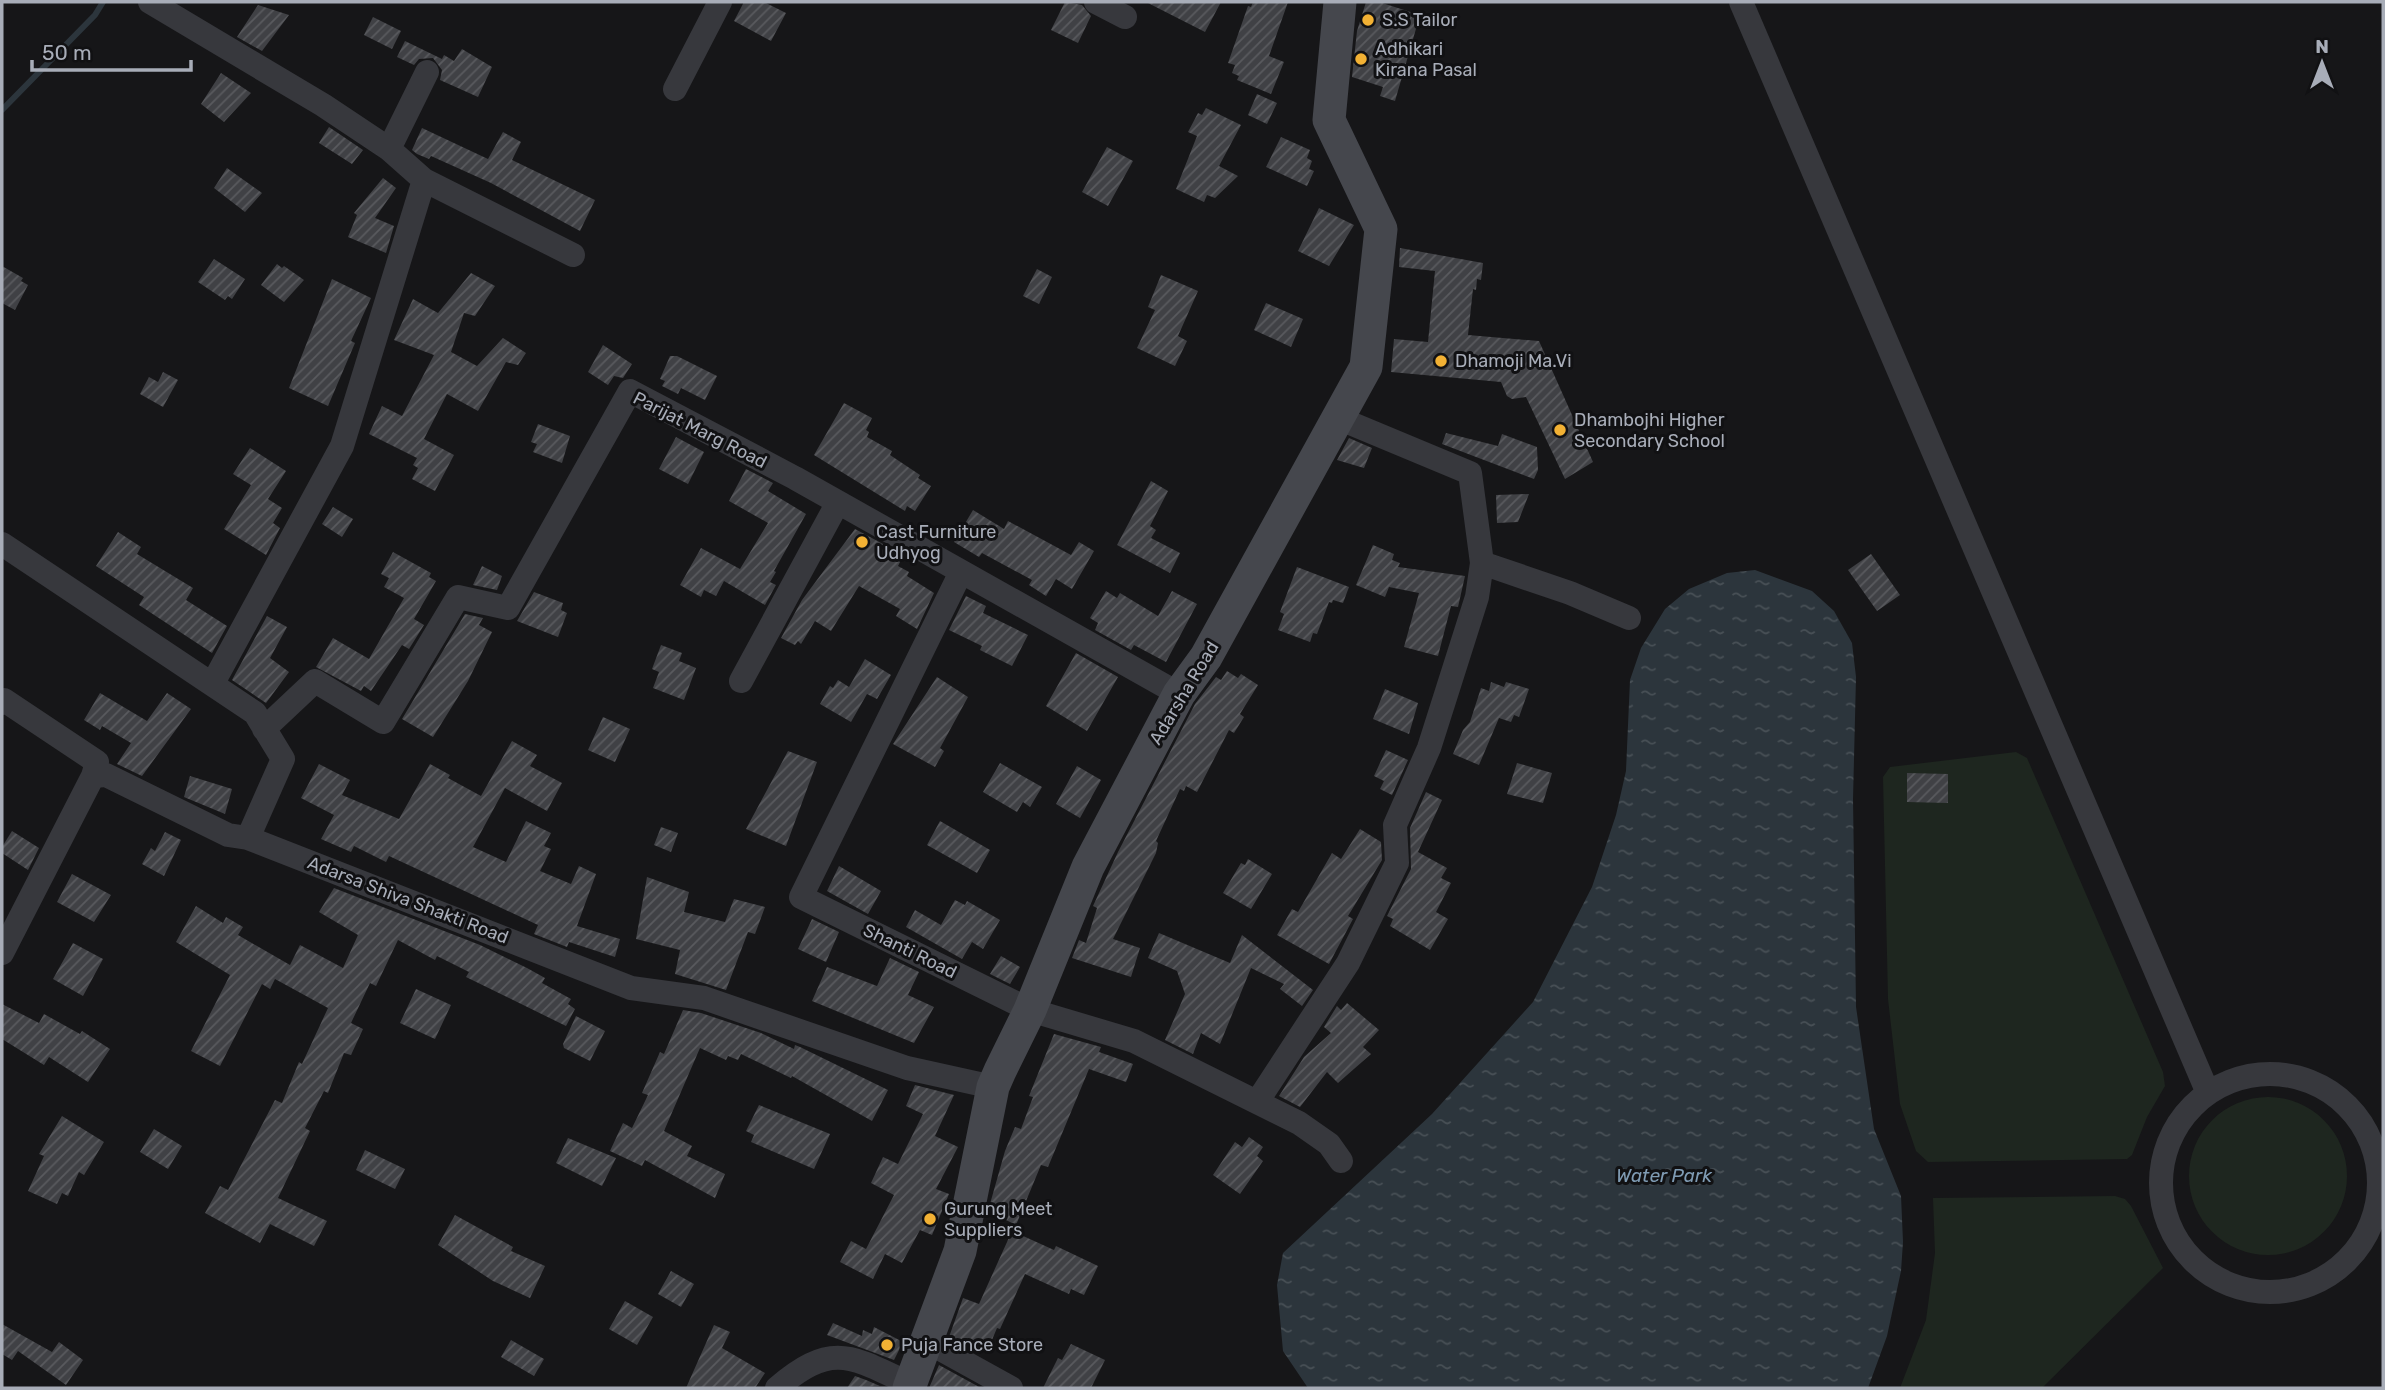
<svg xmlns="http://www.w3.org/2000/svg" width="2385" height="1390" viewBox="0 0 2385 1390" font-family="Rubik,sans-serif">
	<style>
		.grass { fill: #1e261f }
		.water { fill: url(#water-ripples) }
		.lines { fill: none; stroke-linecap: round; stroke-linejoin: round }
		.stream { stroke: #2c353c; stroke-width: 6 }
		.building { fill: url(#building-hatch) }
		.street { stroke: #37383d; stroke-width: 24 }
		.secondary { stroke: #45474d; stroke-width: 33 }
		.poi-dot { fill: #f2b134; stroke: #111113; stroke-width: 2.5 }
		.labels { text-anchor: middle; dominant-baseline: central; stroke-width: 6; stroke-linejoin: round; paint-order: stroke }
		.poi-label { font-size: 18px; fill: #a8adb8; stroke: #111113; text-anchor: start }
		.street-label { font-size: 18px; fill: #a8adb8; stroke: #111113 }
		.water-label { font-size: 19px; font-style: italic; fill: #7f9bb3; stroke: #111113 }
	</style>
	<defs>
		<pattern id="water-ripples" width="26" height="14" patternUnits="userSpaceOnUse" patternTransform="scale(1.75)"><rect width="26" height="14" fill="#2c353c"/><path d="M2 4q2-2 4 0t4 0M15 11q2-2 4 0t4 0" fill="none" stroke="#485056"/></pattern>
		<pattern id="building-hatch" width="6" height="6" patternUnits="userSpaceOnUse" patternTransform="scale(1.75)"><rect width="6" height="6" fill="#404145"/><path d="M-1 1l2-2M0 6l6-6M5 7l2-2" fill="none" stroke="#595a5e"/></pattern>
	</defs>
	<rect width="100%" height="100%" fill="#161618"/>
	<path class="grass" d="M2016,752L2027,758L2163,1072L2165,1086L2147,1117L2132,1155L2127,1159L1928,1162L1916,1151L1900,1104L1888,999L1883,777L1890,767Z
		M2189 1176a79 79 0 1 1 158 0a79 79 0 1 1-158 0Z
		M2115,1196L2125,1199L2131,1206L2163,1268L2042,1388H1900L1926,1320L1935,1253L1933,1198Z"/>
	<path class="water" d="M1755,570L1812,591L1834,611L1852,643L1856,677L1853,799L1856,1007L1874,1129L1901,1196L1903,1242L1901,1271L1887,1336L1868,1388H1308L1283,1351L1277,1285L1283,1253L1432,1114L1533,1002L1592,887L1616,815L1626,771L1630,680L1641,648L1665,609L1689,589L1727,573Z"/>
	<g class="lines">
		<path class="stream" d="M2,110L95,15L103,2"/>
	</g>
	<path class="building" d="M744,2H764L786,13L771,41L734,21Z
		M1065,2L1082,5L1091,16L1078,43L1051,30Z
		M1146,2H1221L1205,32Z
		M1253,2H1288L1269,56L1284,62L1271,94L1237,80L1239,76L1232,73L1235,65L1228,63L1248,6L1251,7Z
		M1366,2H1379L1420,15L1395,101L1380,96L1383,87L1352,77L1357,31Z
		M258,5L289,15L262,51L237,37Z
		M373,17L401,31L392,49L364,35Z
		M405,41L442,59L444,55L454,61L462,49L492,67L478,97L440,80L442,70L433,58L419,59L414,65L397,57Z
		M221,73L251,93L224,122L201,104Z
		M1257,94L1277,103L1267,124L1248,115Z
		M1206,108L1241,125L1219,166L1238,176L1215,198L1207,195L1204,202L1176,189L1197,136L1188,132L1198,113L1202,115Z
		M329,127L363,150L352,164L319,143Z
		M422,128L488,159L503,132L521,142L512,160L595,200L580,231L491,183L431,156L429,159L417,154L412,150Z
		M1281,137L1310,150L1307,158L1312,161L1309,169L1314,171L1307,186L1266,167Z
		M1107,147L1133,161L1108,206L1082,192Z
		M227,168L262,193L245,212L214,188Z
		M383,178L396,188L375,218L394,226L386,253L348,237L357,215L354,213Z
		M1319,208L1354,225L1329,266L1298,251Z
		M1400,248L1483,263L1481,280L1477,279L1476,290L1473,289L1468,335L1539,341L1593,462L1565,479L1526,397L1512,399L1507,396L1501,382L1391,372L1394,339L1428,342L1435,271L1399,267Z
		M214,259L245,279L232,299L228,296L225,300L198,282Z
		M277,264L282,268L284,266L304,280L284,302L261,285Z
		M2,266L23,278L21,281L28,285L15,310L2,303Z
		M1037,269L1052,277L1039,304L1023,296Z
		M471,273L495,286L475,316L464,313L451,352L477,366L503,338L526,353L518,365L506,362L478,411L447,394L424,439L454,455L435,491L412,479L418,468L413,465L417,458L369,434L382,406L402,416L434,355L394,340L413,299L438,313Z
		M1161,275L1198,291L1178,336L1187,341L1175,366L1137,348L1155,310L1148,307Z
		M332,279L371,298L351,341L355,343L328,406L289,388Z
		M1266,303L1303,319L1291,347L1254,330Z
		M603,345L632,364L623,378L614,376L608,385L588,372Z
		M670,356H677L717,376L705,400L681,388L678,394L662,386L665,381L660,379Z
		M163,372L178,380L163,407L140,394L149,377L158,382Z
		M844,403L872,418L866,430L869,432L867,437L892,451L890,455L920,475L918,478L931,486L915,511L907,506L905,511L814,455Z
		M538,424L570,436L562,463L533,452L537,444L531,442Z
		M1446,433L1498,446L1502,434L1537,447L1538,470L1534,479L1442,444Z
		M676,437L704,452L688,484L659,469Z
		M1349,438L1372,448L1364,468L1337,460Z
		M250,448L286,471L268,499L282,508L273,523L280,528L266,555L224,529L251,485L233,474Z
		M746,469L773,483L768,491L806,514L774,571L776,572L770,582L776,585L765,605L724,581L716,596L704,590L701,597L680,585L701,548L740,569L768,523L729,501Z
		M1151,481L1168,491L1150,526L1156,530L1151,538L1180,553L1170,573L1117,545Z
		M1529,494L1518,522L1497,523L1496,495Z
		M333,507L353,519L342,537L322,524Z
		M973,510L1004,529L1008,521L1071,555L1079,542L1094,551L1072,589L1056,579L1046,596L1029,585L1032,580L982,553L979,557L954,542Z
		M855,529L883,544L880,548L901,560L898,566L909,572L907,576L934,593L917,629L896,616L900,609L859,586L831,631L815,621L801,644L798,641L795,645L781,638L802,600Z
		M118,532L141,547L137,554L193,588L186,600L227,626L212,653L139,605L144,597L96,566Z
		M1373,545L1394,554L1392,560L1400,563L1398,567L1465,576L1458,607L1451,606L1438,656L1404,647L1419,593L1389,587L1385,597L1356,585Z
		M393,552L431,573L429,577L436,581L414,619L424,625L409,649L402,645L371,691L364,686L361,691L316,667L333,638L369,659L404,598L384,587L389,578L381,574Z
		M1871,554L1900,595L1877,611L1848,570Z
		M482,566L502,576L497,590L473,585Z
		M1297,567L1349,587L1343,603L1333,600L1332,603L1329,602L1317,634L1313,633L1310,642L1278,630L1284,614L1280,612Z
		M1106,591L1117,598L1120,593L1158,616L1172,591L1197,604L1166,662L1134,645L1131,650L1095,630L1098,623L1090,618Z
		M534,592L563,603L561,610L567,613L558,637L517,621Z
		M966,596L986,606L983,613L1028,635L1012,666L980,650L982,646L949,630Z
		M465,614L483,618L479,625L492,632L468,681L433,737L402,719Z
		M267,616L287,627L270,658L289,672L266,703L232,680Z
		M661,645L682,653L679,661L696,668L684,700L653,688L659,672L652,669Z
		M1076,653L1118,677L1087,731L1046,706Z
		M865,659L891,675L877,699L867,694L851,722L820,704L830,686L833,688L838,680L849,687Z
		M1227,671L1238,678L1241,674L1258,685L1240,714L1244,717L1234,733L1229,730L1197,792L1186,786L1184,791L1180,789L1156,841L1158,843L1156,853L1113,939L1140,948L1131,977L1072,958L1079,940L1086,943L1097,908L1093,906L1118,852L1195,704L1216,677L1221,680Z
		M937,677L968,697L940,748L944,751L935,767L893,744Z
		M1491,682L1504,687L1506,682L1529,689L1519,717L1514,715L1511,722L1499,718L1479,765L1453,754L1463,730L1470,722L1481,688L1489,691Z
		M1385,689L1418,703L1409,734L1373,719Z
		M100,693L147,721L167,693L191,709L142,776L117,764L131,743L102,726L100,730L84,720Z
		M603,717L630,729L615,762L588,750Z
		M512,741L537,755L530,766L562,783L547,811L505,788L473,847L506,862L526,821L551,833L544,846L551,849L540,871L571,884L579,866L596,874L577,926L620,939L615,957L569,942L567,947L534,934L538,925L389,856L386,862L354,846L351,852L321,839L334,815L301,798L319,764L350,780L342,795L399,819L430,764L450,775L448,778L481,796Z
		M1386,750L1408,760L1392,795L1380,789L1384,781L1374,776Z
		M788,751L817,762L786,846L746,829Z
		M1000,763L1042,787L1030,807L1023,802L1017,812L983,792Z
		M1517,763L1552,773L1543,803L1507,794Z
		M1077,766L1101,780L1080,818L1056,804Z
		M1907,773L1948,774V803L1907,802Z
		M190,776L232,789L225,814L184,797Z
		M1426,792L1442,800L1418,852L1447,868L1441,878L1451,883L1436,912L1448,919L1430,950L1390,926L1393,919L1387,916L1411,869L1410,828Z
		M940,821L990,850L977,873L927,845Z
		M661,827L678,833L671,852L654,845Z
		M1360,829L1381,842L1382,860L1348,916L1353,919L1329,964L1277,935L1292,909L1298,912L1332,853L1341,859Z
		M12,831L39,848L28,870L2,853V847Z
		M165,832L181,840L164,876L142,864L151,848L155,851Z
		M1248,859L1272,874L1251,909L1223,893L1241,863L1245,865Z
		M839,866L881,891L868,914L827,891Z
		M72,874L111,895L94,922L57,902Z
		M647,877L689,892L684,912L725,922L734,899L765,907L755,934L748,932L726,990L675,974L680,950L636,939Z
		M334,888L480,945L527,968L545,978L542,983L571,999L568,1004L575,1009L566,1026L466,977L469,972L437,956L435,960L398,940L376,986L370,983L351,1023L363,1029L351,1055L344,1053L328,1093L324,1091L305,1128L310,1131L278,1198L327,1221L314,1246L270,1224L260,1243L205,1213L220,1186L228,1190L275,1100L282,1103L299,1062L302,1064L328,1008L275,979L270,989L262,984L220,1066L191,1051L230,975L176,942L196,906L223,923L226,917L243,927L238,935L290,965L300,945L343,968L358,935L319,912Z
		M955,900L965,905L967,901L1000,920L983,949L972,942L962,959L906,927L915,910L941,925Z
		M812,919L839,932L826,962L798,949Z
		M1159,933L1230,963L1242,935L1313,990L1302,1006L1280,989L1284,984L1251,968L1220,1044L1201,1033L1193,1054L1165,1040L1185,994L1177,971L1148,958Z
		M73,943L103,959L83,996L53,979Z
		M1001,956L1020,967L1010,984L990,974Z
		M890,958L919,972L908,995L934,1007L914,1043L812,1001L827,967L877,986Z
		M416,989L451,1005L435,1039L400,1023Z
		M1347,1003L1379,1030L1363,1047L1371,1054L1338,1083L1327,1072L1300,1107L1279,1096L1304,1057L1331,1033L1324,1027L1337,1006L1341,1010Z
		M2,1004L39,1023L44,1014L80,1034L82,1031L110,1049L88,1082L49,1057L44,1065L2,1039Z
		M683,1010L701,1013L761,1033L794,1049L795,1045L800,1047L888,1090L872,1121L792,1076L791,1078L741,1054L738,1060L728,1056L726,1060L700,1048L664,1131L692,1146L687,1156L725,1174L715,1198L645,1160L642,1166L610,1151L623,1123L632,1128L648,1095L642,1093L660,1052L664,1054Z
		M576,1016L605,1031L590,1061L564,1048L563,1044Z
		M1054,1034L1101,1047L1099,1052L1133,1064L1126,1082L1089,1069L1048,1167L1041,1165L1016,1225L988,1211L1005,1151L1015,1127L1021,1129L1033,1097L1029,1096Z
		M915,1085L954,1095L935,1136L958,1147L936,1189L949,1194L932,1235L920,1230L902,1263L885,1254L873,1279L840,1262L851,1241L866,1249L894,1195L871,1183L883,1157L898,1164L923,1114L906,1106Z
		M759,1105L830,1134L814,1169L751,1142L754,1135L746,1131Z
		M62,1116L104,1142L84,1175L79,1172L68,1196L62,1193L57,1204L28,1191L44,1156L39,1154Z
		M154,1129L182,1146L168,1169L140,1152Z
		M1249,1137L1263,1147L1257,1156L1263,1161L1240,1194L1213,1175L1235,1142L1242,1147Z
		M568,1138L616,1158L602,1186L556,1163Z
		M365,1150L405,1169L395,1189L356,1170Z
		M455,1215L513,1247L511,1251L545,1266L530,1298L493,1281L438,1245Z
		M1012,1231L1054,1250L1056,1246L1098,1266L1084,1295L1071,1289L1069,1294L1025,1274L1000,1329L997,1328L989,1347L981,1344L977,1352L949,1337L963,1298L979,1304Z
		M671,1271L694,1284L681,1307L658,1294Z
		M625,1301L653,1317L637,1345L609,1329Z
		M833,1323L862,1336L863,1330L872,1334L874,1327L903,1342L894,1360L827,1335Z
		M2,1324L52,1352L59,1342L83,1360L66,1385L18,1351L12,1360L2,1354Z
		M714,1325L730,1332L722,1348L765,1373L755,1388H686Z
		M511,1340L544,1359L534,1376L501,1357Z
		M1071,1344L1105,1360L1091,1388H1043L1058,1358L1062,1360Z
		M939,1365L981,1388H929Z
		M855,1376L866,1380L880,1386L847,1388Z"/>
	<g class="lines">
		<path class="street" d="M150,2L323,105L389,149
			M1096,2L1125,17
			M1741,2L2208,1093
			M675,89L720,2
			M424,180L573,255
			M1338,418L1470,473L1482,563L1570,593L1629,618
			M2,544L255,713L283,759L248,838L631,988L704,998L907,1068L993,1087
			M961,572L801,897L1030,1010L1134,1041L1299,1123L1329,1144L1341,1161
			M741,681L837,504
			M213,683L342,446L424,180L389,149L427,72
			M2,703L4,700L97,762L93,776
			M264,729L315,681L383,722L458,597L508,608L630,391L795,478L1179,694
			M2,953L93,776L106,775L228,835L248,838
			M2161 1183a109 109 0 1 1 218 0a109 109 0 1 1-218 0Z
			M1257,1102L1348,963L1397,863L1395,825L1429,748L1477,597L1482,563
			M926,1341L1011,1388
			M777,1388C832,1341 851,1356 910,1384"/>
		<path class="secondary" d="M909,1388L960,1251L993,1087L1000,1071L1030,1010L1088,867L1179,694L1206,657L1366,367L1381,229L1329,120L1340,2"/>
	</g>
	<g class="poi-dot">
		<circle cx="1368" cy="20" r="7"/>
		<circle cx="1361" cy="59" r="7"/>
		<circle cx="1441" cy="361" r="7"/>
		<circle cx="1560" cy="430" r="7"/>
		<circle cx="862" cy="542" r="7"/>
		<circle cx="930" cy="1219" r="7"/>
		<circle cx="887" cy="1345" r="7"/>
	</g>
	<g class="labels">
		<g class="poi-label">
			<text x="1382" y="20">S.S Tailor</text>
			<text x="1375" y="49">Adhikari<tspan x="1375" dy="21">Kirana Pasal</tspan></text>
			<text x="1455" y="361">Dhamoji Ma.Vi</text>
			<text x="1574" y="420">Dhambojhi Higher<tspan x="1574" dy="21">Secondary School</tspan></text>
			<text x="876" y="532">Cast Furniture<tspan x="876" dy="21">Udhyog</tspan></text>
			<text x="944" y="1209">Gurung Meet<tspan x="944" dy="21">Suppliers</tspan></text>
			<text x="901" y="1345">Puja Fance Store</text>
		</g>
		<g class="street-label">
			<text transform="translate(700 430) rotate(27)">Parijat Marg Road</text>
			<text transform="translate(1184 693) rotate(-59)">Adarsha Road</text>
			<text transform="translate(408 900) rotate(21)">Adarsa Shiva Shakti Road</text>
			<text transform="translate(910 951) rotate(26)">Shanti Road</text>
		</g>
		<g class="water-label">
			<text x="1664" y="1175">Water Park</text>
		</g>
	</g>
	<rect width="2385" height="1390" fill="none" stroke="#a8adb8" stroke-width="7"/>
	<g transform="translate(2322 63)" stroke="#111113" stroke-width="5" paint-order="stroke">
	<path d="M0-5L12 26L0 18L-12 26Z" fill="#a8adb8"/>
	<text y="-10" font-size="19" font-weight="bold" text-anchor="middle" fill="#a8adb8">N</text>
	</g>
	<path d="M32 60v10h159v-10" fill="none" stroke="#a8adb8" stroke-width="3.5"/>
	<text x="42" y="60" font-size="21" fill="#a8adb8" stroke="#111113" stroke-width="5" paint-order="stroke">50 m</text>
</svg>
